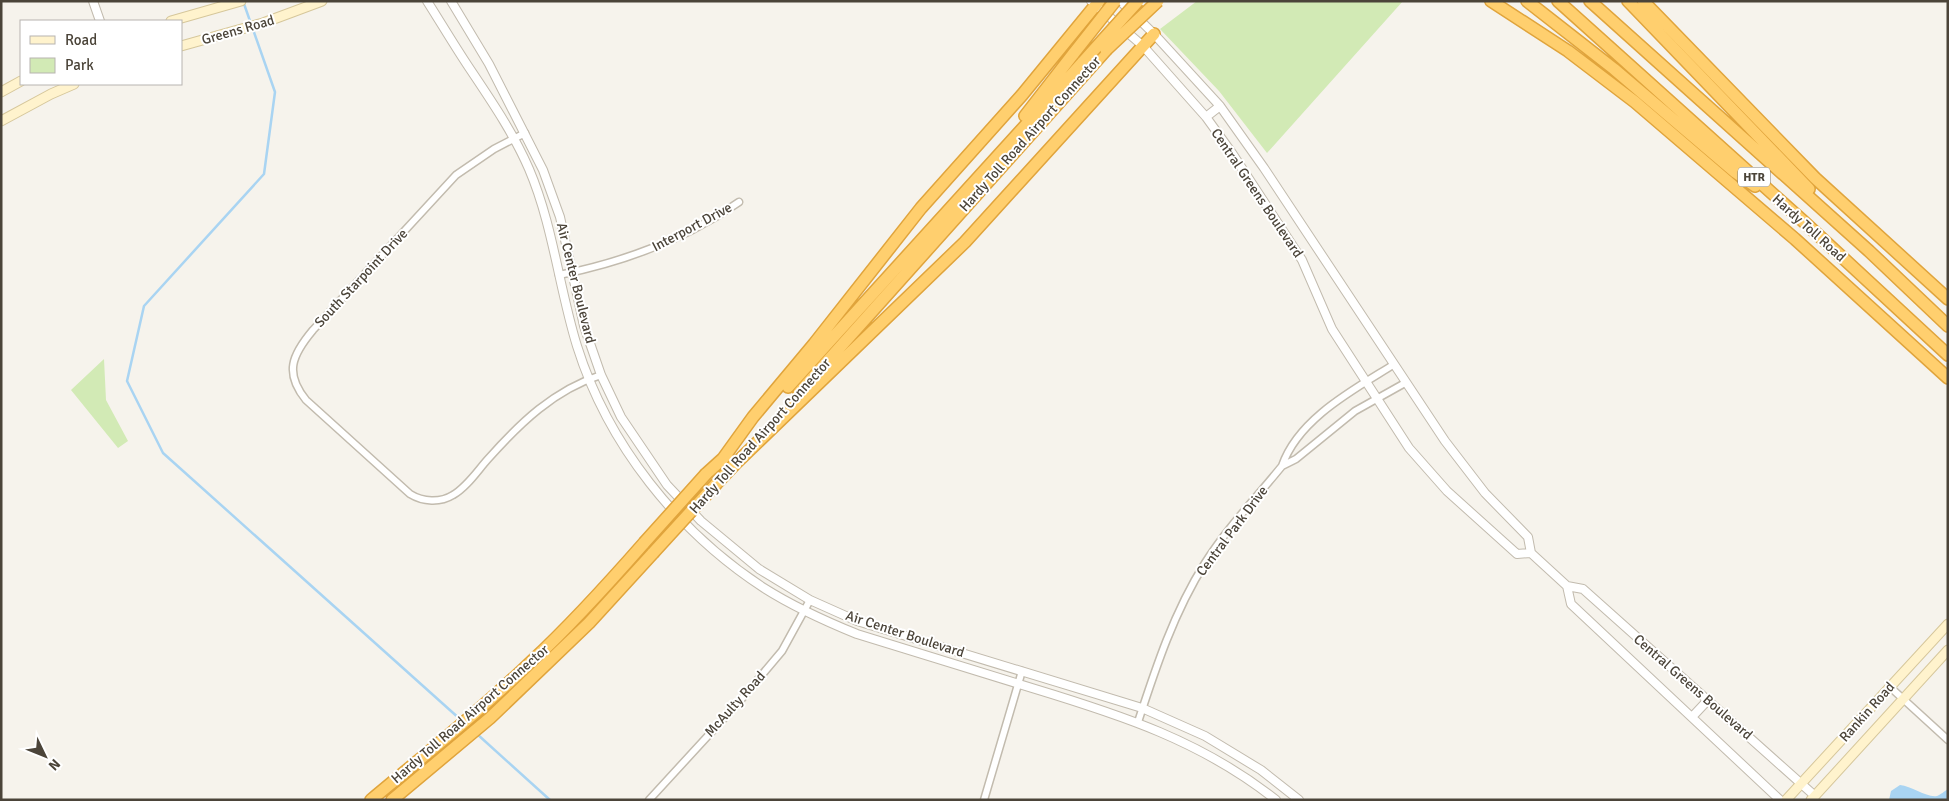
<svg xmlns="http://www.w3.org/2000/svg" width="1949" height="801" viewBox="0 0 1949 801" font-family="Signika,sans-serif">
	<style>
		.green { fill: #d2eab5 }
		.water { fill: #a9d4f2 }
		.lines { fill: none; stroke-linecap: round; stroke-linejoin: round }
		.stream { stroke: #a9d4f2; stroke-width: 2.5 }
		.minor-casing { stroke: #c2bbae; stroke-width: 9 }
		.tertiary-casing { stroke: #c2bbae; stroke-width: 10 }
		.secondary-casing { stroke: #d6c79b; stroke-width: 11 }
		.motorway-casing { stroke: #e0a43c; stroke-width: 14 }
		.minor { stroke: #fff; stroke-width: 6 }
		.tertiary { stroke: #fff; stroke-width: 8 }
		.secondary { stroke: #fff3cd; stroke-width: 9 }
		.motorway { stroke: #ffcf6e; stroke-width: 11 }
		.motorway-bridge-casing { stroke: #e0a43c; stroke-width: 14; stroke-linecap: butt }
		.motorway-bridge { stroke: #ffcf6e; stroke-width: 11 }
		.labels { text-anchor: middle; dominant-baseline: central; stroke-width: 4; stroke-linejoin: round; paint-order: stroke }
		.shield { fill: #fff; stroke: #817c74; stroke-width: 1 }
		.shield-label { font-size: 12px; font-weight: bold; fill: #4b4439 }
		.street-label { font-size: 14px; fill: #4b4439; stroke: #fff }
	</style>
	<rect width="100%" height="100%" fill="#f6f3ec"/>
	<path class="green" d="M1197,1H1403L1267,153L1219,91L1160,29Z
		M104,359L106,400L128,441L118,448L71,390Z"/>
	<path class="water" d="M1900,785C1912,786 1927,798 1937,796C1940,795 1945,791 1948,789V800H1889L1891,791Z"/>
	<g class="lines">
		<path class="stream" d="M243,1L275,92L264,174L144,306L127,381L163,453L461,720
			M477,734L550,800"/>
		<g class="minor-casing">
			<path id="minor" d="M525,133L494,149L456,175L313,330C292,355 284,373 306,400L410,494C423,502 440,503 453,495C467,487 478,470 488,459C520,423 554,390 601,375
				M559,275C624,262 684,240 739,202
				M1282,466L1296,459L1355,411L1405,383
				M1890,687L1948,740
				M1138,722C1156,667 1174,612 1205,563C1227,528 1256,498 1282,466C1298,419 1353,390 1393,365
				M649,800L739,702L782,651L810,600
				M984,800L1022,671"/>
		</g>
		<g class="tertiary-casing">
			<path id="tertiary" d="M93,1L100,21
				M427,1C441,23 454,45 468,66C490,99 513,132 529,169C553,225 559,288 577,346C608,445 678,532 764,588C794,607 825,621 857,634C915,652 974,670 1032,688C1121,715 1202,741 1276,800
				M451,1L489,64L543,170L560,217L584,326L601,375L621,417L667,485L701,521L759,569L810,600L857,621L1142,708L1205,736L1261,770L1299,800
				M1091,1L1143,46L1206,117L1232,153L1302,260L1332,329L1409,448L1447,491L1517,554L1531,553
				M1120,1L1154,34L1220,106L1264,168L1445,441L1485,493L1528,537L1531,553L1567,586L1583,589L1815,796
				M1206,117L1220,106
				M1567,586L1571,604L1780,800
				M1692,717L1708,700"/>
		</g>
		<g class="secondary-casing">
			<path id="secondary" d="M171,21L241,1
				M181,46L263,23L322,1
				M1,92L21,81
				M1,121L51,94L74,84
				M1786,800L1948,624
				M1811,800L1948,650"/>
		</g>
		<g class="motorway-casing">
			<path id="motorway" d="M1491,1L1568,51L1635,102L1795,239L1948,378
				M1527,1L1614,69L1735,172L1755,186
				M1558,1L1803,221L1948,355
				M1590,1L1869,251L1948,326
				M1628,1L1809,189
				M1643,1L1815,178L1948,299
				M1025,116L1074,53
				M788,387L1083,62
				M799,393L1106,50
				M722,460L753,417L814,344L921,208L1022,95L1099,1
				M734,465L965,242L1154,34
				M706,474L727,455
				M717,483L738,461
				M371,800C426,754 481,710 532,661C572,624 608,584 644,543
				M392,800L490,718L589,623L653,553"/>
		</g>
		<use href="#minor" class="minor"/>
		<use href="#tertiary" class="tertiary"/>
		<use href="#secondary" class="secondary"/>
		<use href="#motorway" class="motorway"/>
		<g class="motorway-bridge-casing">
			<path id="motorway-bridge" d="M1106,50L1158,1
				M1074,53L1115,1
				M1083,62L1138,1
				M644,543L706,474
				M653,553L717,483"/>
		</g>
		<use href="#motorway-bridge" class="motorway-bridge"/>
	</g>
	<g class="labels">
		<rect class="shield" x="1738" y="167.5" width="32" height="19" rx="4"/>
		<g class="shield-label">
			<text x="1754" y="177">HTR</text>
		</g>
		<g class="street-label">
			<text transform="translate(238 30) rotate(-16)">Greens Road</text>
			<text transform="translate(1030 134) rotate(-48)">Hardy Toll Road Airport Connector</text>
			<text transform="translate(1257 193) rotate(56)">Central Greens Boulevard</text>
			<text transform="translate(692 227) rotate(-28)">Interport Drive</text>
			<text transform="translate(1809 228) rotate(42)">Hardy Toll Road</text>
			<text transform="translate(361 278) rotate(-47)">South Starpoint Drive</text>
			<text transform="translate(576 283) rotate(76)">Air Center Boulevard</text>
			<text transform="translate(760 436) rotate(-48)">Hardy Toll Road Airport Connector</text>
			<text transform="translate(1232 531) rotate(-53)">Central Park Drive</text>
			<text transform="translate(905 634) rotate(18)">Air Center Boulevard</text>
			<text transform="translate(1693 687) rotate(41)">Central Greens Boulevard</text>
			<text transform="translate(735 704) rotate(-48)">McAulty Road</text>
			<text transform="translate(1867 712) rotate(-48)">Rankin Road</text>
			<text transform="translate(470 714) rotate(-41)">Hardy Toll Road Airport Connector</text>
		</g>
	</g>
	<rect width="1949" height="801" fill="none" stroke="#4b4439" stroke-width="5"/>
	<rect x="20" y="20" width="162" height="65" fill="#ffffff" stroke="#b7b4b0"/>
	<rect x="30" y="36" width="25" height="8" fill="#fff3cd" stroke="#b7b4b0"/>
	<text x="65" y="45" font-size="15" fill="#4b4439">Road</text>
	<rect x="30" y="58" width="25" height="15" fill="#d2eab5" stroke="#b7b4b0"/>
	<text x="65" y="70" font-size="15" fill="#4b4439">Park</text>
	<g transform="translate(45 756) rotate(133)" stroke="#ffffff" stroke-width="4" paint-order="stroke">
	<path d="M0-4L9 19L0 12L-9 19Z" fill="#4b4439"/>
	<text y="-8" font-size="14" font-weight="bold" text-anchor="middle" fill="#4b4439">N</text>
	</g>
</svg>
